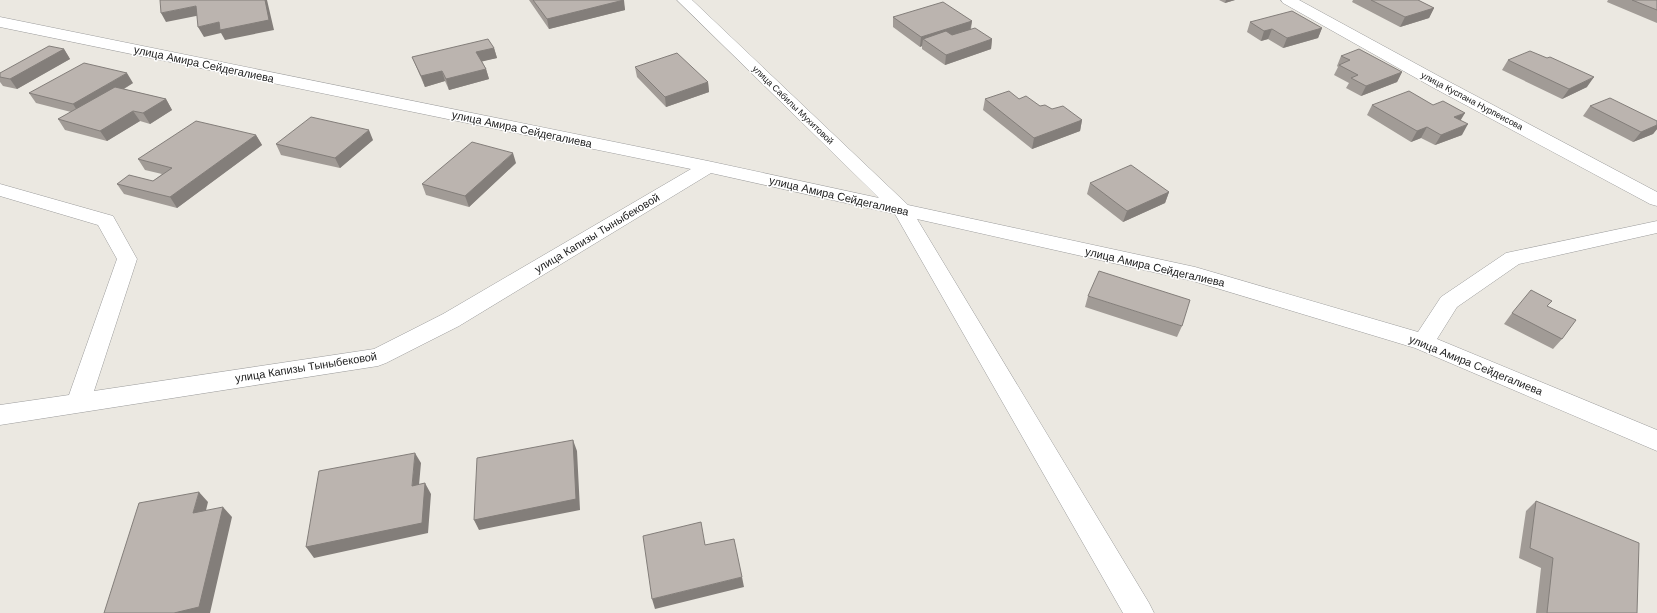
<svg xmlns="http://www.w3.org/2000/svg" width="1657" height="613" viewBox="0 0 1657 613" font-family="Arial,sans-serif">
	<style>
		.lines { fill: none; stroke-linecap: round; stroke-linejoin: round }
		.minor-casing { stroke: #9c9c9c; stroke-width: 1 }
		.minor { fill: #fff; fill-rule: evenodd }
		.wall { fill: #a19b96 }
		.shaded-wall { fill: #837e7a }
		.building { fill: #bbb4af; stroke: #837e7a }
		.labels { text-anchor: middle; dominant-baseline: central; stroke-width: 3; stroke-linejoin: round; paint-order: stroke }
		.far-street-label { font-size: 9px; fill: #1b1b1b; stroke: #fff }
		.street-label { font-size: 11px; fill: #1b1b1b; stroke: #fff }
	</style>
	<rect width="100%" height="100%" fill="#ebe8e1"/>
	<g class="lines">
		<g class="minor-casing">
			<path id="minor" d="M677,0H692L908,205L1195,267L1418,332L1441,297L1506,253L1657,221V233L1519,264L1457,307L1437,339L1657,430V451L1415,348L1193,281L917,219L1149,603L1154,613H1123L895,214L711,173L459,326L386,363L378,366L0,425V405L69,395L117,259L98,225L0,196V184L113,216L137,259L94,391L374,349L443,314L691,169L0,27V17L708,161L879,198Z
				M1281,0H1299L1444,79L1657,192V206L1650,204L1432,87L1283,3Z"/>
		</g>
		<use href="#minor" class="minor"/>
	</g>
	<path class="wall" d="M529,0H623L625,10L549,29Z
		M1219,0H1235L1225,3Z
		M1353,0H1418L1434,8L1429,18L1400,27L1352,2Z
		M1608,0H1657V23L1607,2Z
		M893,17L972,21L971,29L992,39L991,49L945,65L922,49V46L920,47L893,27Z
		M1250,22L1322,28L1318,38L1283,48L1268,39L1261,41L1247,32Z
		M494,48L497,58L482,61L486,69L489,79L449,90L445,81L425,87L412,57Z
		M64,49L70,59L17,89L3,86L0,82V73Z
		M1341,56L1402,72L1397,82L1361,96L1346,88L1349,83L1334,75L1338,67L1337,66Z
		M1508,60L1587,87L1562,99L1502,70Z
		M635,67L708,82L709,92L666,107L637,77Z
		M133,83L124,89L166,99L172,110L150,124L140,121L107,141L65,130L58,119L71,112L36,103L29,93Z
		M985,99H1019L1040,106L1052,109L1082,120L1080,131L1032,149L983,110Z
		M1372,105L1460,120L1462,135L1435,145L1421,138L1411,142L1367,115Z
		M1590,106L1657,121V129L1653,134L1633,142L1583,116Z
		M256,135L262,145L177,208L124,194L117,184L153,181L162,174L145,170L138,159Z
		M373,140L340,168L281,155L276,144Z
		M516,163L469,207L426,195L422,184Z
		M1090,183L1169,192L1165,203L1123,222L1087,194Z
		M1088,296L1182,326L1177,337L1085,307Z
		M1548,306L1562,339L1553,349L1504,324L1512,313Z
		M1536,501L1637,613H1536L1541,568L1519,558L1526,511Z"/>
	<path class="shaded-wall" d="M265,0H267L274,30L225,40L221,33L204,37L198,27L219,22Z
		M624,0L625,10L549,29L547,19Z
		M1226,0H1235L1225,3Z
		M196,6L201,15L166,22L161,13Z
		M1434,8L1429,18L1400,27L1405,17Z
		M972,21L970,30L930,44L923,39L922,46L920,47L921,37Z
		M1322,28L1318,38L1283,48L1287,38Z
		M1272,29L1268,39L1261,41L1264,31Z
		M992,39L991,49L945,65L946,55Z
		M494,48L497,58L480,62L476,52Z
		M64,49L70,59L17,89L10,79Z
		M486,69L489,79L449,90L446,79Z
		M442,71L445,81L425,87L421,76Z
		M1402,72L1397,82L1361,96L1366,86Z
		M127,73L133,83L80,115L73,104Z
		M1594,77L1587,87L1562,99L1569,89Z
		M708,82L709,92L666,107L665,97Z
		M166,99L172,110L150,124L143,113Z
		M133,111L140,121L107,141L100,131Z
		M1465,113L1459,123L1454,117Z
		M1082,120L1080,131L1032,149L1034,138Z
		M1468,124L1462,135L1435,145L1441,135Z
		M1657,125V129L1653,134L1633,142L1641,132Z
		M1427,127L1421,138L1411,142L1417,131Z
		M369,130L373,140L340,168L335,158Z
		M256,135L262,145L177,208L170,197Z
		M513,153L516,163L469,207L465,196Z
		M1169,192L1165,203L1123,222L1127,211Z
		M573,440L577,451L580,510L479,530L474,520Z
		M415,453L421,463L418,496L412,486Z
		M425,483L431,494L428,533L314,558L306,547Z
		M199,492L208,502L203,523L193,513Z
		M223,507L232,517L210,613H174Z
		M742,577L744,587L655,609L652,599Z"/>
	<path class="building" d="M160,0H265L269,20L220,30L219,22L198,27L196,6L161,13Z
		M533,0H624L547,19Z
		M1371,0H1418L1434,8L1405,17Z
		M1632,0H1657V10Z
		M943,2L972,21L921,37L893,17Z
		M1292,11L1322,28L1287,38L1272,29L1264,31L1250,22Z
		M975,28L992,39L946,55L923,39L946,31L952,35Z
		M488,39L494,48L476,52L486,69L446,79L442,71L421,76L412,57Z
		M49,46L64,49L10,79L0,77V73Z
		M1359,49L1402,72L1366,86L1351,78L1358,75L1339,65L1350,60L1341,56Z
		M1530,51L1547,58L1550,57L1594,77L1569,89L1508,60Z
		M677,53L708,82L665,97L635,67Z
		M84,63L127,73L73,104L29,93Z
		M115,87L166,99L143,113L133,111L100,131L58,119Z
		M1009,91L1019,99L1026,96L1040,106L1045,105L1052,109L1063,106L1082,120L1034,138L985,99Z
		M1409,91L1433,105L1443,101L1465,113L1454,117L1468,124L1441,135L1427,127L1417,131L1372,105Z
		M1610,98L1657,121V125L1641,132L1590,106Z
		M311,117L369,130L335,158L276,144Z
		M196,121L256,135L170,197L117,184L129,175L153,181L172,168L138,159Z
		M472,142L513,153L465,196L422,184Z
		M1131,165L1169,192L1127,211L1090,183Z
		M1099,271L1190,300L1182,326L1088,296Z
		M1531,290L1552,301L1547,306L1576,320L1562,339L1512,313Z
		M573,440L576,499L474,520L477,458Z
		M415,453L412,486L425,483L422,523L306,547L319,471Z
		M199,492L193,513L223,507L199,607L174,613H104L139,503Z
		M1536,501L1639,543L1637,613H1547L1553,558L1530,548Z
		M701,522L705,545L734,539L742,577L652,599L643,536Z"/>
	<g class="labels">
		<g class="far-street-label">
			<text transform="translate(1472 101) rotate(28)">улица Куспана Нурпеисова</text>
			<text transform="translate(793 105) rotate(44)">улица Сабилы Мухитовой</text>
		</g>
		<g class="street-label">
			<text transform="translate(204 64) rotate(12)">улица Амира Сейдегалиева</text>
			<text transform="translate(522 129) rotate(12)">улица Амира Сейдегалиева</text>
			<text transform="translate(839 196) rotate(13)">улица Амира Сейдегалиева</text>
			<text transform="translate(597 233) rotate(-31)">улица Капизы Тыныбековой</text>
			<text transform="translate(1155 267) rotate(13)">улица Амира Сейдегалиева</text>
			<text transform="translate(1476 365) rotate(22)">улица Амира Сейдегалиева</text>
			<text transform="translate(306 367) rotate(-9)">улица Капизы Тыныбековой</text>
		</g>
	</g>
</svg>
